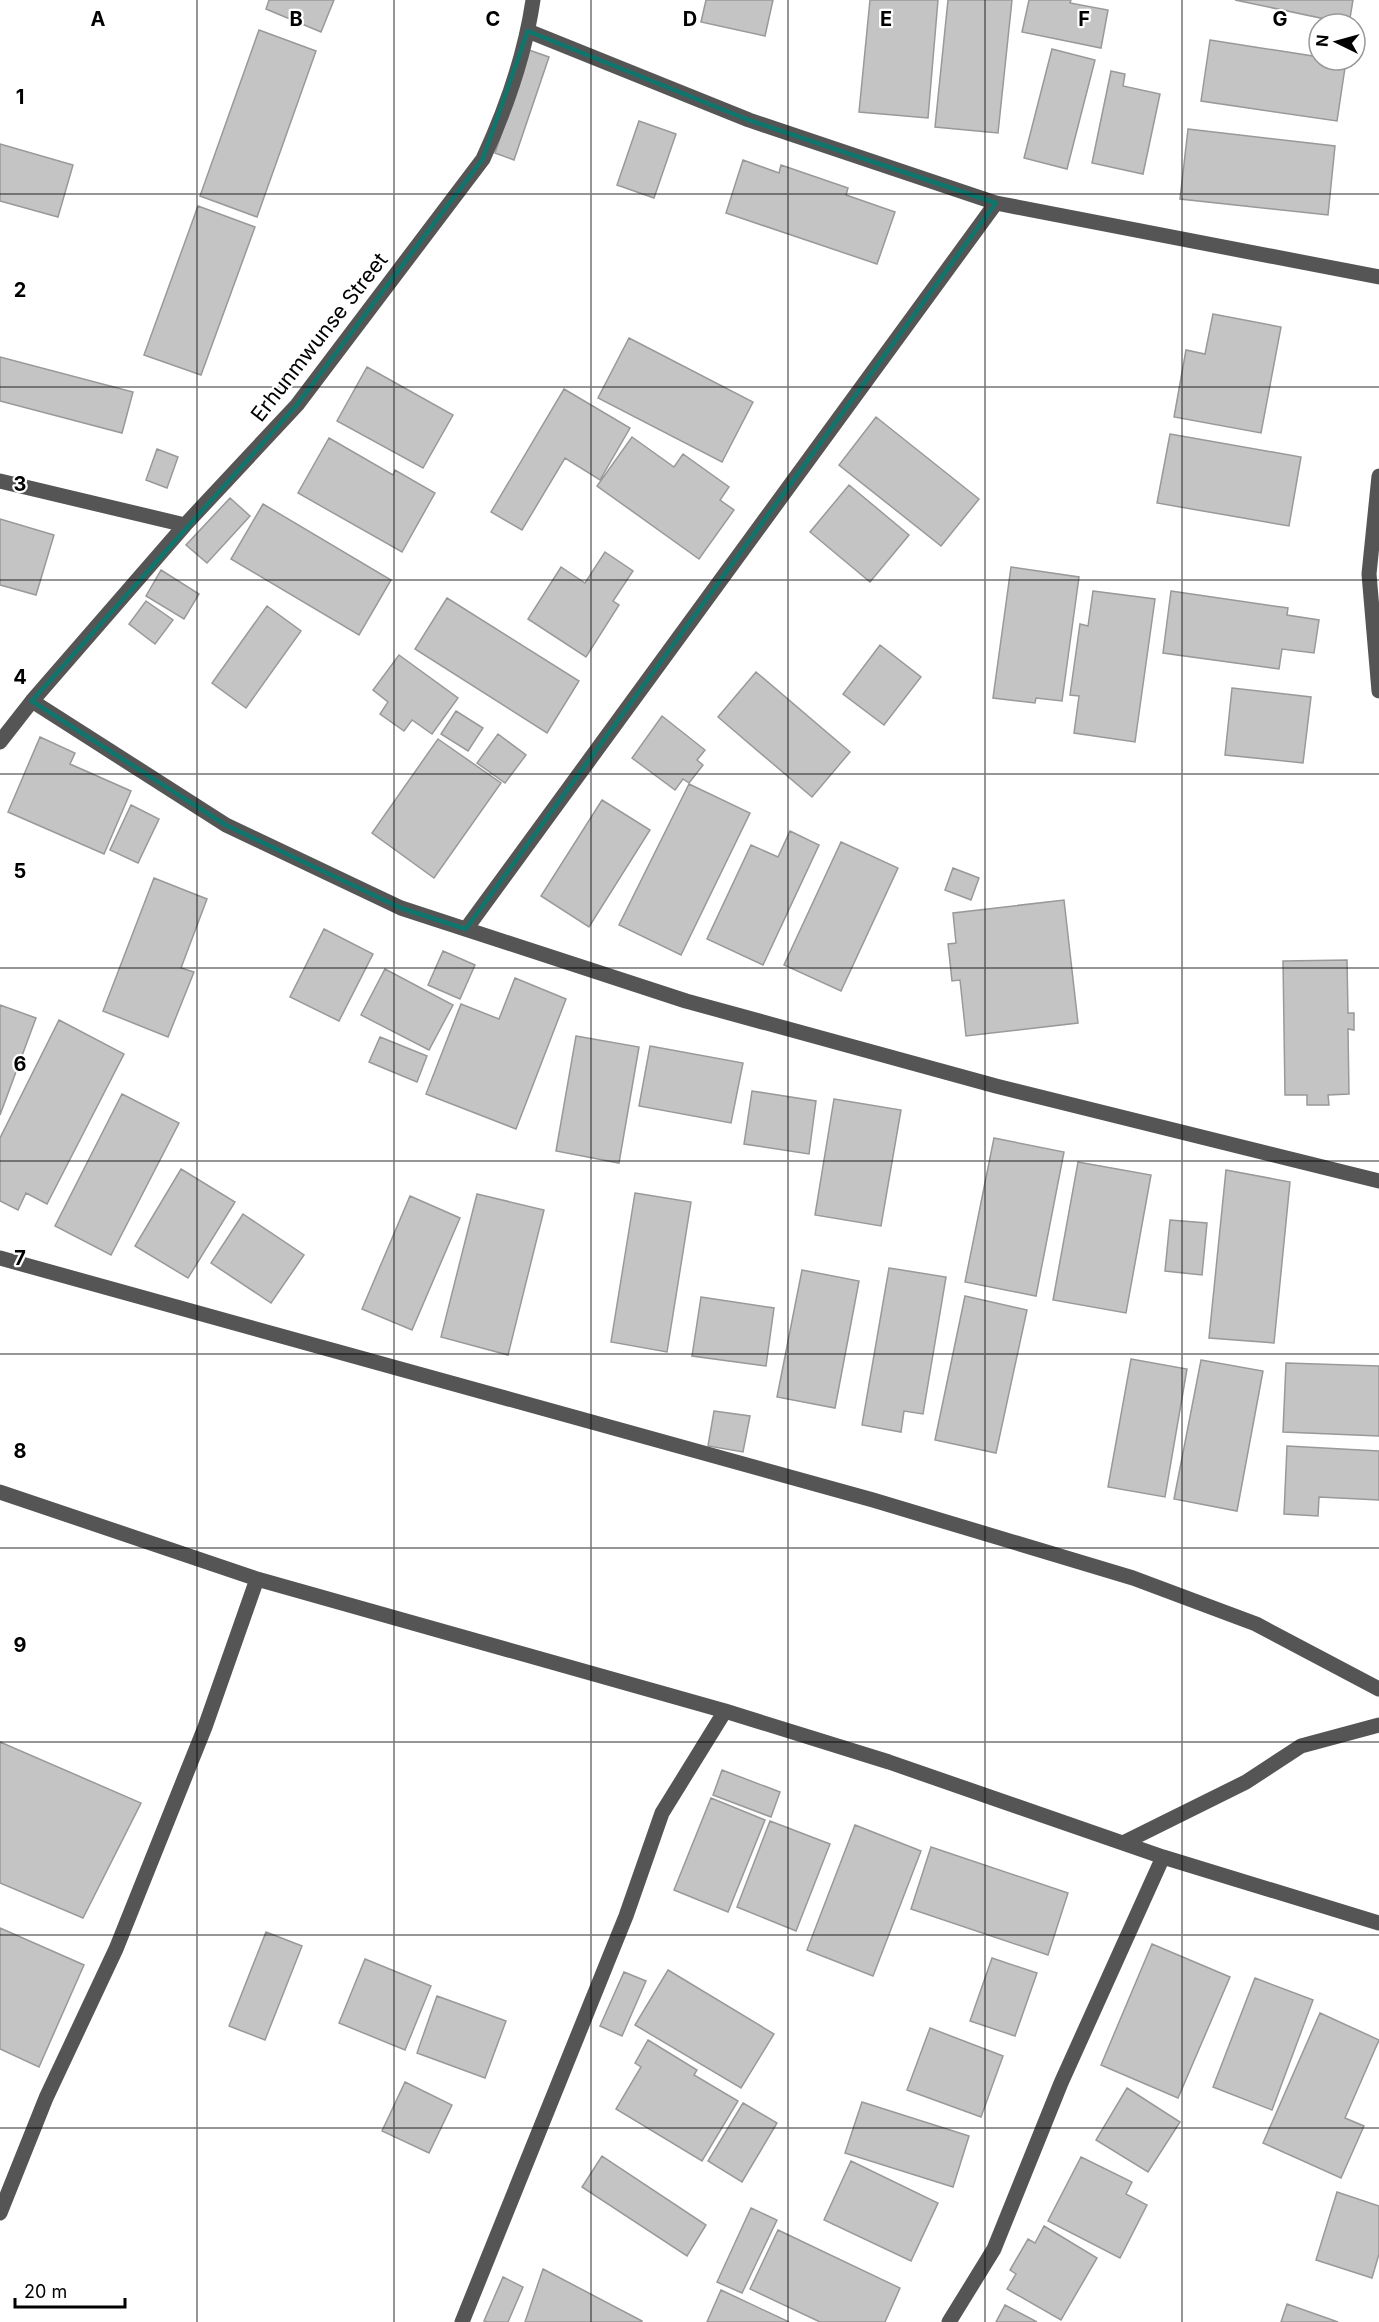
<svg xmlns="http://www.w3.org/2000/svg" width="1379" height="2322" viewBox="0 0 1379 2322" font-family="Inter,sans-serif">
	<style>
		.building { fill: #c4c4c4; stroke: #999; stroke-width: 1.5 }
		.lines { fill: none; stroke-linecap: round; stroke-linejoin: round }
		.minor { stroke: #555; stroke-width: 15 }
		.marked { fill: none; stroke: #0f766e; stroke-width: 4.5; stroke-linejoin: round }
		.grid { fill: none; stroke: #000; stroke-width: 1.5; stroke-opacity: 0.55 }
		.labels { text-anchor: middle; dominant-baseline: central; stroke-width: 4.5; stroke-linejoin: round; paint-order: stroke }
		.street-label { font-size: 21px; fill: #000; stroke: #fff }
		.grid-label { font-size: 20px; text-anchor: middle; font-weight: bold; fill: #000; stroke: #fff; stroke-width: 4.5; stroke-linejoin: round; paint-order: stroke }
	</style>
	<rect width="100%" height="100%" fill="#fff"/>
	<path class="building" d="M269,0H334L321,32L266,9Z
		M706,0H773L765,36L701,22Z
		M870,0H938L928,118L859,112Z
		M948,0H1012L998,133L935,127Z
		M1029,0H1071L1070,3L1108,10L1101,48L1022,32Z
		M1235,0H1353L1349,24Z
		M259,30L316,51L257,217L200,196Z
		M1210,40L1319,57V60L1346,61L1337,121L1201,101Z
		M1052,49L1095,60L1067,169L1024,158Z
		M529,50L549,57L514,160L495,153Z
		M1111,71L1125,74L1123,86L1160,94L1143,174L1092,163Z
		M639,121L676,134L654,198L617,185Z
		M1188,129L1335,146L1328,215L1180,199Z
		M0,144L73,165L58,217L0,201Z
		M743,160L779,173L781,165L848,188L846,195L895,212L877,264L726,213Z
		M198,206L255,227L201,375L144,355Z
		M1213,314L1281,327L1261,433L1174,417L1186,350L1205,354Z
		M629,338L753,402L722,462L598,398Z
		M0,357L133,392L122,433L0,401Z
		M367,367L453,415L423,468L337,421Z
		M564,389L630,428L600,480L565,458L522,530L491,512Z
		M876,417L979,499L941,546L839,465Z
		M1170,434L1301,457L1289,526L1157,503Z
		M632,437L674,467L683,454L729,487L720,500L734,510L699,559L597,486Z
		M329,438L393,475L395,470L435,493L402,552L298,493Z
		M157,449L178,457L167,488L146,480Z
		M849,485L909,535L870,582L810,532Z
		M230,498L250,516L207,563L186,545Z
		M263,504L391,580L359,635L231,559Z
		M0,519L54,535L36,595L0,585Z
		M605,552L633,571L613,601L619,605L586,657L528,619L561,567L585,583Z
		M1011,567L1079,577L1062,701L1036,698L1035,703L993,698Z
		M161,570L199,594L184,619L146,596Z
		M1093,591L1155,599L1135,742L1074,733L1079,696L1070,695L1080,624L1088,626Z
		M1171,591L1288,608L1287,615L1319,620L1314,653L1282,649L1279,669L1163,653Z
		M447,598L579,681L547,733L415,649Z
		M146,601L173,620L155,644L129,624Z
		M267,606L301,631L246,708L212,683Z
		M880,645L921,677L884,725L843,694Z
		M399,655L458,698L432,734L412,720L404,731L380,714L388,702L373,690Z
		M756,672L850,752L812,797L718,717Z
		M1232,688L1311,697L1303,763L1225,755Z
		M456,711L483,728L468,751L441,734Z
		M662,716L705,750L697,760L703,765L689,783L683,779L675,790L632,758Z
		M498,734L526,755L505,783L477,763Z
		M40,737L75,753L70,764L131,791L104,854L8,812Z
		M438,739L501,783L434,878L372,833Z
		M689,784L750,813L681,955L619,925Z
		M602,800L650,830L589,927L541,896Z
		M131,805L159,819L138,863L110,850Z
		M790,831L819,845L763,965L707,939L751,845L778,857Z
		M841,842L898,868L841,991L784,965Z
		M953,868L979,878L971,900L945,890Z
		M154,878L207,899L181,968L194,972L168,1037L103,1011Z
		M1064,900L1078,1023L966,1036L960,980L952,981L948,944L956,943L953,913Z
		M324,929L373,954L339,1021L290,997Z
		M443,951L475,965L460,999L428,985Z
		M1347,960L1348,1013H1354V1030L1348,1029L1349,1094L1328,1095L1329,1105H1307V1095H1285L1283,961Z
		M385,969L453,1005L429,1050L361,1015Z
		M515,978L566,999L516,1129L426,1094L461,1004L499,1019Z
		M0,1005L36,1018L0,1115Z
		M59,1020L124,1054L47,1204L26,1193L18,1210L0,1201V1138Z
		M576,1036L639,1047L619,1163L556,1151Z
		M380,1037L427,1056L417,1082L369,1062Z
		M650,1046L743,1063L731,1123L639,1106Z
		M752,1091L816,1101L809,1154L744,1144Z
		M122,1094L179,1123L111,1255L55,1226Z
		M834,1099L901,1110L881,1226L815,1215Z
		M994,1138L1064,1152L1036,1296L965,1282Z
		M1078,1162L1151,1175L1126,1313L1053,1300Z
		M181,1169L235,1202L188,1278L135,1246Z
		M1226,1170L1290,1182L1274,1343L1209,1338Z
		M635,1193L691,1202L667,1352L611,1342Z
		M477,1194L544,1210L508,1355L441,1337Z
		M410,1196L460,1218L412,1330L362,1309Z
		M243,1214L304,1255L271,1303L211,1263Z
		M1170,1220L1207,1223L1202,1275L1165,1271Z
		M889,1268L946,1277L923,1414L904,1411L901,1432L862,1425Z
		M802,1270L859,1281L835,1408L777,1397Z
		M965,1296L1027,1310L996,1453L935,1440Z
		M701,1297L774,1308L766,1366L692,1356Z
		M1131,1359L1187,1369L1165,1497L1108,1487Z
		M1201,1360L1263,1371L1237,1511L1174,1499Z
		M1286,1363L1379,1366V1436L1283,1432Z
		M714,1411L750,1416L743,1452L708,1446Z
		M1287,1446L1379,1451V1500L1319,1497L1318,1516L1284,1514Z
		M0,1742L141,1803L83,1918L0,1883Z
		M722,1770L780,1792L771,1817L713,1795Z
		M711,1798L765,1820L728,1912L674,1890Z
		M770,1821L830,1844L796,1931L737,1907Z
		M855,1825L921,1851L873,1976L807,1950Z
		M931,1847L1068,1893L1048,1955L911,1909Z
		M0,1928L84,1965L39,2067L0,2049Z
		M266,1932L302,1946L265,2040L229,2026Z
		M1152,1944L1230,1977L1178,2098L1101,2065Z
		M992,1958L1037,1973L1015,2036L970,2021Z
		M365,1959L431,1986L405,2050L339,2023Z
		M668,1970L774,2034L741,2088L635,2025Z
		M624,1972L646,1981L622,2036L600,2026Z
		M1255,1978L1313,2000L1272,2110L1213,2087Z
		M437,1996L506,2021L485,2078L417,2053Z
		M1320,2013L1379,2040L1345,2118L1364,2126L1341,2178L1263,2143Z
		M930,2028L1003,2056L981,2117L907,2090Z
		M648,2040L697,2070L694,2075L738,2101L702,2161L616,2109L641,2067L635,2063Z
		M405,2082L452,2105L429,2153L382,2131Z
		M1127,2088L1180,2122L1148,2172L1096,2140Z
		M862,2102L969,2136L953,2187L845,2153Z
		M743,2103L777,2123L742,2182L708,2161Z
		M602,2156L706,2225L687,2256L582,2187Z
		M1081,2157L1132,2182L1126,2194L1147,2205L1120,2258L1048,2221Z
		M851,2161L938,2203L911,2261L824,2220Z
		M1337,2192L1379,2206V2254L1372,2278L1316,2260Z
		M751,2208L777,2220L742,2293L717,2282Z
		M1044,2226L1097,2258L1061,2320L1007,2289L1016,2274L1010,2270L1028,2239L1035,2243Z
		M778,2230L900,2288L885,2322H820L750,2289Z
		M543,2269L642,2321V2322H525Z
		M503,2277L523,2287L508,2322H488L484,2321Z
		M721,2290L789,2322H707Z
		M1287,2304L1338,2322H1281Z
		M1005,2305L1037,2322H996Z"/>
	<g class="lines">
		<path class="minor" d="M528,31L749,120L996,203L1379,277
			M1379,476L1369,574L1379,691
			M0,481L185,525
			M32,701L226,825L401,908L686,1001L996,1086L1379,1181
			M0,742L32,701L185,525L297,405L483,159C506,109 525,55 533,0
			M466,929L996,203
			M0,1258L873,1500L1133,1578L1256,1624L1379,1689
			M0,1492L257,1579L725,1711L889,1762L1163,1857L1379,1923
			M1123,1843L1246,1782L1301,1746L1379,1725
			M0,2213L46,2098L116,1949L205,1727L257,1579
			M462,2322L626,1916L662,1813L725,1711
			M949,2322L994,2249L1061,2083L1163,1857"/>
	</g>
	<path class="marked" d="M528,31L749,120L996,203L466,929L401,908L226,825L32,701L297,405L483,159Z"/>
	<path class="grid" d="M197,0V2322M394,0V2322M591,0V2322M788,0V2322M985,0V2322M1182,0V2322M0,194H1379M0,387H1379M0,580H1379M0,774H1379M0,968H1379M0,1161H1379M0,1354H1379M0,1548H1379M0,1742H1379M0,1935H1379M0,2128H1379"/>
	<g class="labels">
		<g class="street-label">
			<text transform="translate(319 337) rotate(-52)">Erhunmwunse Street</text>
		</g>
	</g>
	<g class="grid-label">
		<text x="98" y="26">A</text>
		<text x="296" y="26">B</text>
		<text x="493" y="26">C</text>
		<text x="690" y="26">D</text>
		<text x="886" y="26">E</text>
		<text x="1084" y="26">F</text>
		<text x="1280" y="26">G</text>
		<text x="20" y="104">1</text>
		<text x="20" y="297">2</text>
		<text x="20" y="491">3</text>
		<text x="20" y="684">4</text>
		<text x="20" y="878">5</text>
		<text x="20" y="1071">6</text>
		<text x="20" y="1265">7</text>
		<text x="20" y="1458">8</text>
		<text x="20" y="1652">9</text>
	</g>
	<g transform="translate(1337 42) rotate(275)"><circle r="28" fill="#ffffff" stroke="#999999" stroke-width="1.5"/>
	<path d="M0-4.5L10 22L0 15L-10 22Z" fill="#000000"/>
	<text y="-9" font-size="16" font-weight="bold" text-anchor="middle" fill="#000000">N</text>
	</g>
	<path d="M15 2298v9h110v-9" fill="none" stroke="#000000" stroke-width="3"/>
	<text x="24" y="2298" font-size="18" fill="#000000" stroke="#ffffff" stroke-width="4.5" paint-order="stroke">20 m</text>
</svg>
